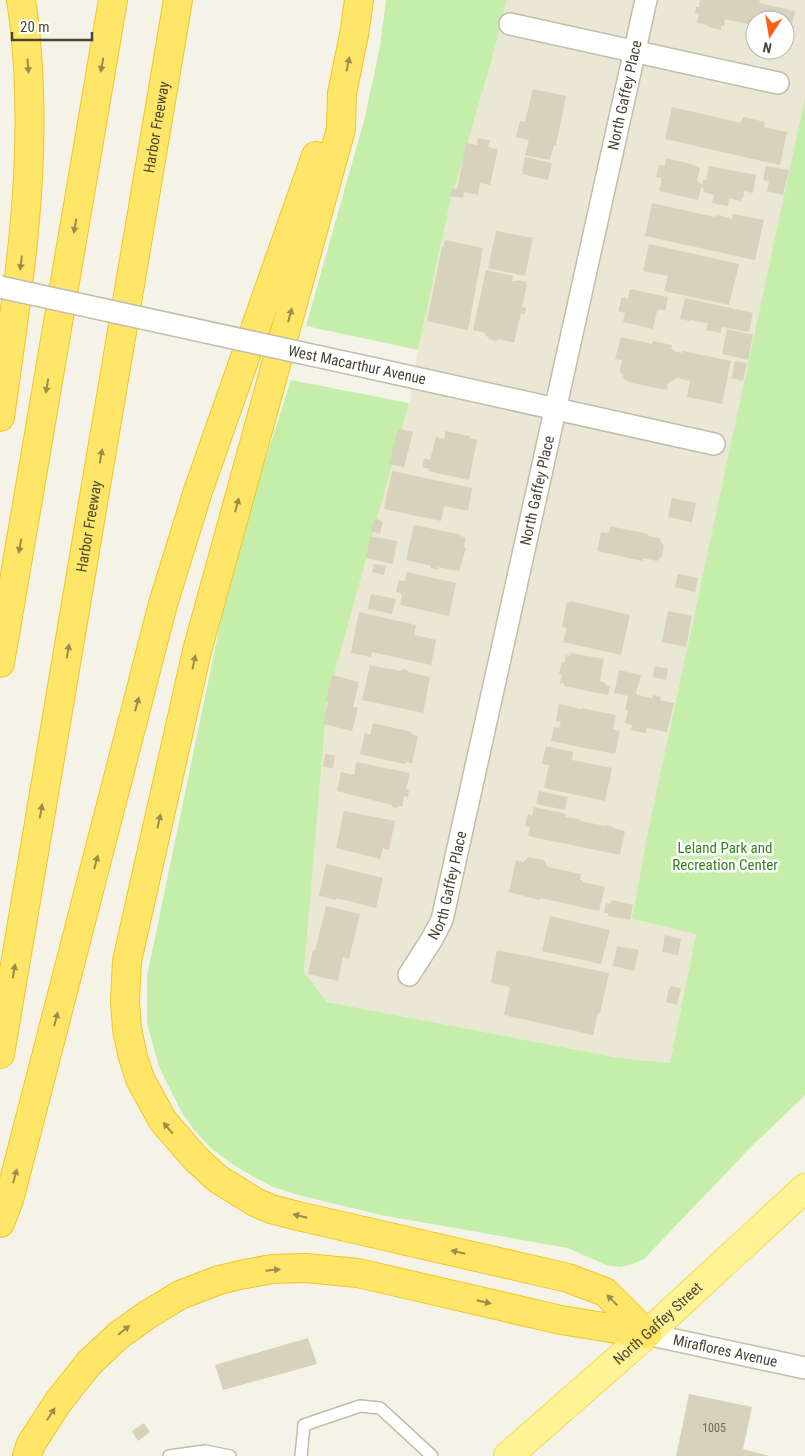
<svg xmlns="http://www.w3.org/2000/svg" width="805" height="1456" viewBox="0 0 805 1456" font-family="'Roboto Condensed',sans-serif">
	<style>
		.residential { fill: #eae7d4; fill-rule: evenodd }
		.green { fill: #c5eeab }
		.building { fill: #d8d1bb }
		.lines { fill: none; stroke-linecap: round; stroke-linejoin: round }
		.lane-casing { stroke: #c2bda8; stroke-width: 14 }
		.street-casing { stroke: #c2bda8; stroke-width: 24 }
		.primary-casing { stroke: #f1dc59; stroke-width: 30 }
		.highway-casing { stroke: #eec628; stroke-width: 30 }
		.lane { stroke: #fff; stroke-width: 11 }
		.street { stroke: #fff; stroke-width: 21 }
		.primary { stroke: #fff396; stroke-width: 28 }
		.highway { stroke: #ffe668; stroke-width: 28 }
		.street-bridge-casing { stroke: #c2bda8; stroke-width: 24; stroke-linecap: butt }
		.street-bridge { stroke: #fff; stroke-width: 21 }
		.oneway { fill: #9b8d4c }
		.labels { text-anchor: middle; dominant-baseline: central; stroke-width: 5; stroke-linejoin: round; paint-order: stroke }
		.number-label { font-size: 12px; fill: #6d6856 }
		.street-label { font-size: 15px; fill: #494535; stroke: #fff }
		.park-label { font-size: 15px; fill: #368221; stroke: #fff }
	</style>
	<rect width="100%" height="100%" fill="#f5f3e7"/>
	<path class="residential" d="M507,0H805V104L633,920L696,933L670,1063L619,1058L327,1002L304,972L327,701L409,404L418,350L450,203L492,59ZM755,20H785V50H755Z"/>
	<path class="green" d="M386,0H507L492,59L450,203L418,350L306,326L365,117L380,46Z
		M805,98V1095L750,1148L644,1259L630,1265L620,1267L606,1265L568,1248L381,1215L298,1195L273,1187L252,1176L232,1164L212,1149L194,1130L181,1111L159,1067L147,1023V976L234,557L291,380L409,403L327,701L304,972L327,1002L619,1058L670,1063L696,934L632,919L648,832Z"/>
	<path class="building" d="M700,0H760L759,3L795,11L788,42L785,41V20H755V37H752L753,33L750,32L752,25L725,19L724,26H721V30L708,27V25L697,23L699,14L695,13L696,7H700L699,6Z
		M533,89L566,96L556,145H554L550,160L525,155L529,140L516,137L520,121L525,122Z
		M672,107L741,123L743,117L765,122L764,127L787,132L780,165L665,139Z
		M478,138L490,140L488,147L498,149L490,185L480,183L478,195L464,192L463,198L450,196L452,188L457,189L466,143L477,145Z
		M525,157L552,163L548,180L522,174Z
		M666,158L695,165V166L700,168L697,181L699,182V183L702,184L698,200L659,191L662,178L656,177L659,165L665,166Z
		M709,166L756,175L753,193L744,191L743,198H741V201L729,198L728,206L712,203L714,195L703,192L704,189L702,188L703,180H706Z
		M766,166L789,170L783,195L767,191L769,181L763,180Z
		M652,203L715,217L717,215L732,219L733,214L764,220L755,260L645,236Z
		M496,231L533,238L525,276L488,268Z
		M445,240L483,248L468,330L427,321L442,247H443Z
		M649,244L739,264L729,305L664,291L668,276L643,271Z
		M486,270L513,276L512,281H515L517,280L526,282L527,285L522,307L526,308L525,314L521,313L514,343L498,339L497,341L488,339L489,337L485,336L486,333L473,330Z
		M630,289L668,297L665,311L659,309L657,311L653,329L623,322L625,313L618,311L622,297L628,299Z
		M685,298L753,313L749,332L722,327L721,333L706,330L708,323L690,320L689,321L680,319Z
		M727,329L753,335L748,360L722,354Z
		M621,337L652,344L653,341L672,345L671,349H673V351L682,353L683,351L731,361L722,404L687,397L690,381L677,378L667,384L666,386L668,387L667,390L632,383L625,380L620,371L622,360L615,359Z
		M735,361L747,363L743,381L731,378Z
		M398,429L413,432L404,467L389,464Z
		M446,431L470,436V438L477,440L469,480L428,471L429,469L422,467L424,458L430,460L436,437L444,439Z
		M392,471L472,488L468,511L444,506L441,521L384,509Z
		M672,498L696,503L692,522L668,517Z
		M377,519L383,522L380,534L371,531L374,520Z
		M414,525L462,535L461,536L466,538L464,547L466,548L459,571L438,567V570L431,568V566L406,560Z
		M610,526L648,534V536L659,538L664,546L662,556L657,561L643,558L642,561L597,551L601,532L609,533Z
		M370,536L397,541L393,564L366,558Z
		M374,564L386,566L384,575L372,572Z
		M407,572L456,583L449,616L400,605L402,594L396,592L399,580L405,581Z
		M678,574L698,578L695,592L675,587Z
		M371,594L396,599L392,614L368,609Z
		M570,601L630,615L621,655L563,642L567,628L562,627L567,602L570,603Z
		M668,611L692,616L686,647L662,642Z
		M359,612L416,625L414,635L436,640L431,665L372,652L371,657L351,653Z
		M570,653L604,659L600,681L605,683V685L610,686L608,695L564,686V683H560L562,674H559L562,662H565L566,655L570,656Z
		M370,665L401,671L402,669L408,670V672L430,677L423,713L362,700Z
		M655,666L668,669L666,680L653,677Z
		M619,670L641,675L636,693L637,695L652,698L653,695L661,697L660,700L674,703L667,732L647,728L646,733L631,730L632,725L625,723L628,711L625,710L628,696L614,693Z
		M332,675L359,682L353,707L358,708L352,731L323,724L328,702H326Z
		M559,704L577,708V709H581V708L616,715L613,729L620,731L615,754L551,741L554,727L559,728L561,722L556,721Z
		M373,723L412,732L411,734L418,736L412,763L406,762L405,764L360,754L365,733L370,735Z
		M546,746L573,752L572,760L612,768L605,801L544,788L549,765L542,764Z
		M325,754L335,755L333,768L323,767Z
		M356,762L410,773L406,789L409,790L408,797L404,796L402,807L398,806V808L392,807V805L337,791L341,772L354,775Z
		M539,791L568,797L565,810L536,804Z
		M534,807L566,814L565,817L580,819V821L606,826V825L613,827V828L625,831L620,855L528,836L530,827L525,826L528,814L532,816Z
		M344,811L395,821L389,850L383,848L380,859L336,848Z
		M528,857L544,860L548,867L581,874L580,880H583L582,882L605,887L599,911L540,898L539,900L509,892L516,860L523,862Z
		M326,864L383,878L376,908L337,898L336,900L319,896Z
		M611,900L633,905L630,920L608,916V913H604L606,903L610,904Z
		M326,906L360,914L349,959L343,957L338,981L308,974L313,950L315,951Z
		M550,916L610,930L601,964L542,951Z
		M665,935L681,939L678,955L662,952Z
		M617,946L639,950L634,971L613,966Z
		M497,950L609,973L600,1013H598L593,1035L504,1015L510,987L491,983Z
		M671,986L681,988L677,1005L666,1002L669,989H670Z
		M308,1338L317,1364L223,1390L215,1365Z
		M689,1394L752,1407L743,1449L770,1456H676Z
		M144,1423L150,1432L138,1441L132,1431Z"/>
	<g class="lines">
		<g class="lane-casing">
			<path id="lane" d="M169,1456L205,1451L230,1456
				M301,1456L304,1425L360,1406L380,1408L432,1456"/>
		</g>
		<g class="street-casing">
			<g id="street">
				<path d="M510,24L778,83"/>
				<path d="M371,368L714,444"/>
				<path id="s1" d="M409,975L432,939L442,920L646,0"/>
				<path id="s2" d="M647,1334L805,1368"/>
			</g>
		</g>
		<g class="primary-casing">
			<g id="primary">
				<path id="s3" d="M508,1456L647,1334L805,1188"/>
			</g>
		</g>
		<g class="highway-casing">
			<g id="highway">
				<path d="M359,0L354,35L342,93L341,129L197,651L127,961L125,1001L127,1029L133,1057L140,1079L163,1121L196,1159L218,1179L255,1202L271,1209L298,1216L568,1278L605,1292L647,1334"/>
				<path d="M0,417C15,309 33,201 29,91C28,61 26,30 21,0"/>
				<path d="M0,663L113,0"/>
				<path id="s4" d="M0,1054L178,0"/>
				<path d="M0,1223L9,1200L163,604L198,491L316,156"/>
				<path d="M27,1456L31,1444L58,1402L89,1363L119,1335L147,1315L180,1295L219,1280L240,1275L272,1269L306,1268L358,1273L561,1320L647,1334"/>
			</g>
		</g>
		<use href="#lane" class="lane"/>
		<use href="#street" class="street"/>
		<use href="#primary" class="primary"/>
		<use href="#highway" class="highway"/>
		<g class="street-bridge-casing">
			<path id="street-bridge" d="M0,287L371,368"/>
		</g>
		<use href="#street-bridge" class="street-bridge"/>
	</g>
	<defs><path id="oneway-solid" d="M-6-.8H1V-3.2L6.5 0L1 3.2V.8H-6Z" transform="scale(1.25)"/></defs>
	<g class="oneway">
		<use href="#oneway-solid" transform="translate(348 64) rotate(-79)"/>
		<use href="#oneway-solid" transform="translate(102 65) rotate(100)"/>
		<use href="#oneway-solid" transform="translate(28 66) rotate(86)"/>
		<use href="#oneway-solid" transform="translate(75 226) rotate(100)"/>
		<use href="#oneway-solid" transform="translate(21 263) rotate(97)"/>
		<use href="#oneway-solid" transform="translate(290 315) rotate(-75)"/>
		<use href="#oneway-solid" transform="translate(47 386) rotate(100)"/>
		<use href="#oneway-solid" transform="translate(101 456) rotate(-80)"/>
		<use href="#oneway-solid" transform="translate(237 505) rotate(-75)"/>
		<use href="#oneway-solid" transform="translate(20 546) rotate(100)"/>
		<use href="#oneway-solid" transform="translate(68 651) rotate(-80)"/>
		<use href="#oneway-solid" transform="translate(194 662) rotate(-78)"/>
		<use href="#oneway-solid" transform="translate(137 704) rotate(-75)"/>
		<use href="#oneway-solid" transform="translate(41 811) rotate(-80)"/>
		<use href="#oneway-solid" transform="translate(159 821) rotate(-78)"/>
		<use href="#oneway-solid" transform="translate(96 862) rotate(-75)"/>
		<use href="#oneway-solid" transform="translate(14 971) rotate(-80)"/>
		<use href="#oneway-solid" transform="translate(56 1019) rotate(-75)"/>
		<use href="#oneway-solid" transform="translate(168 1128) rotate(-130)"/>
		<use href="#oneway-solid" transform="translate(15 1176) rotate(-75)"/>
		<use href="#oneway-solid" transform="translate(300 1216) rotate(-166)"/>
		<use href="#oneway-solid" transform="translate(458 1252) rotate(-167)"/>
		<use href="#oneway-solid" transform="translate(273 1270) rotate(-6)"/>
		<use href="#oneway-solid" transform="translate(612 1300) rotate(-135)"/>
		<use href="#oneway-solid" transform="translate(484 1302) rotate(13)"/>
		<use href="#oneway-solid" transform="translate(124 1330) rotate(-39)"/>
		<use href="#oneway-solid" transform="translate(51 1414) rotate(-57)"/>
	</g>
	<g class="labels">
		<g class="number-label">
			<text x="714" y="1428">1005</text>
		</g>
		<g class="street-label">
			<text stroke="none"><textPath href="#s1" startOffset="909">North Gaffey Place</textPath></text>
			<text stroke="none"><textPath href="#s4" startOffset="940">Harbor Freeway</textPath></text>
			<text transform="translate(357 365) rotate(12)">West Macarthur Avenue</text>
			<text stroke="none"><textPath href="#s1" startOffset="504">North Gaffey Place</textPath></text>
			<text stroke="none"><textPath href="#s4" startOffset="535">Harbor Freeway</textPath></text>
			<text stroke="none"><textPath href="#s1" startOffset="99">North Gaffey Place</textPath></text>
			<text stroke="none"><textPath href="#s3" startOffset="200">North Gaffey Street</textPath></text>
			<text stroke="none"><textPath href="#s2" startOffset="80">Miraflores Avenue</textPath></text>
		</g>
		<g class="park-label">
			<text x="725" y="848">Leland Park and<tspan x="725" dy="17">Recreation Center</tspan></text>
		</g>
	</g>
	<g transform="translate(770 35) rotate(192)"><circle r="24" fill="#ffffff" stroke="#b6b5ae"/>
	<path d="M0-4L9 19L0 12L-9 19Z" fill="#ff5f14"/>
	<text y="-8" font-size="14" font-weight="bold" text-anchor="middle" fill="#494535">N</text>
	</g>
	<path d="M12 32v8h80v-8" fill="none" stroke="#494535" stroke-width="2.5"/>
	<text x="20" y="32" font-size="15" fill="#494535" stroke="#ffffff" stroke-width="4" paint-order="stroke">20 m</text>
</svg>
